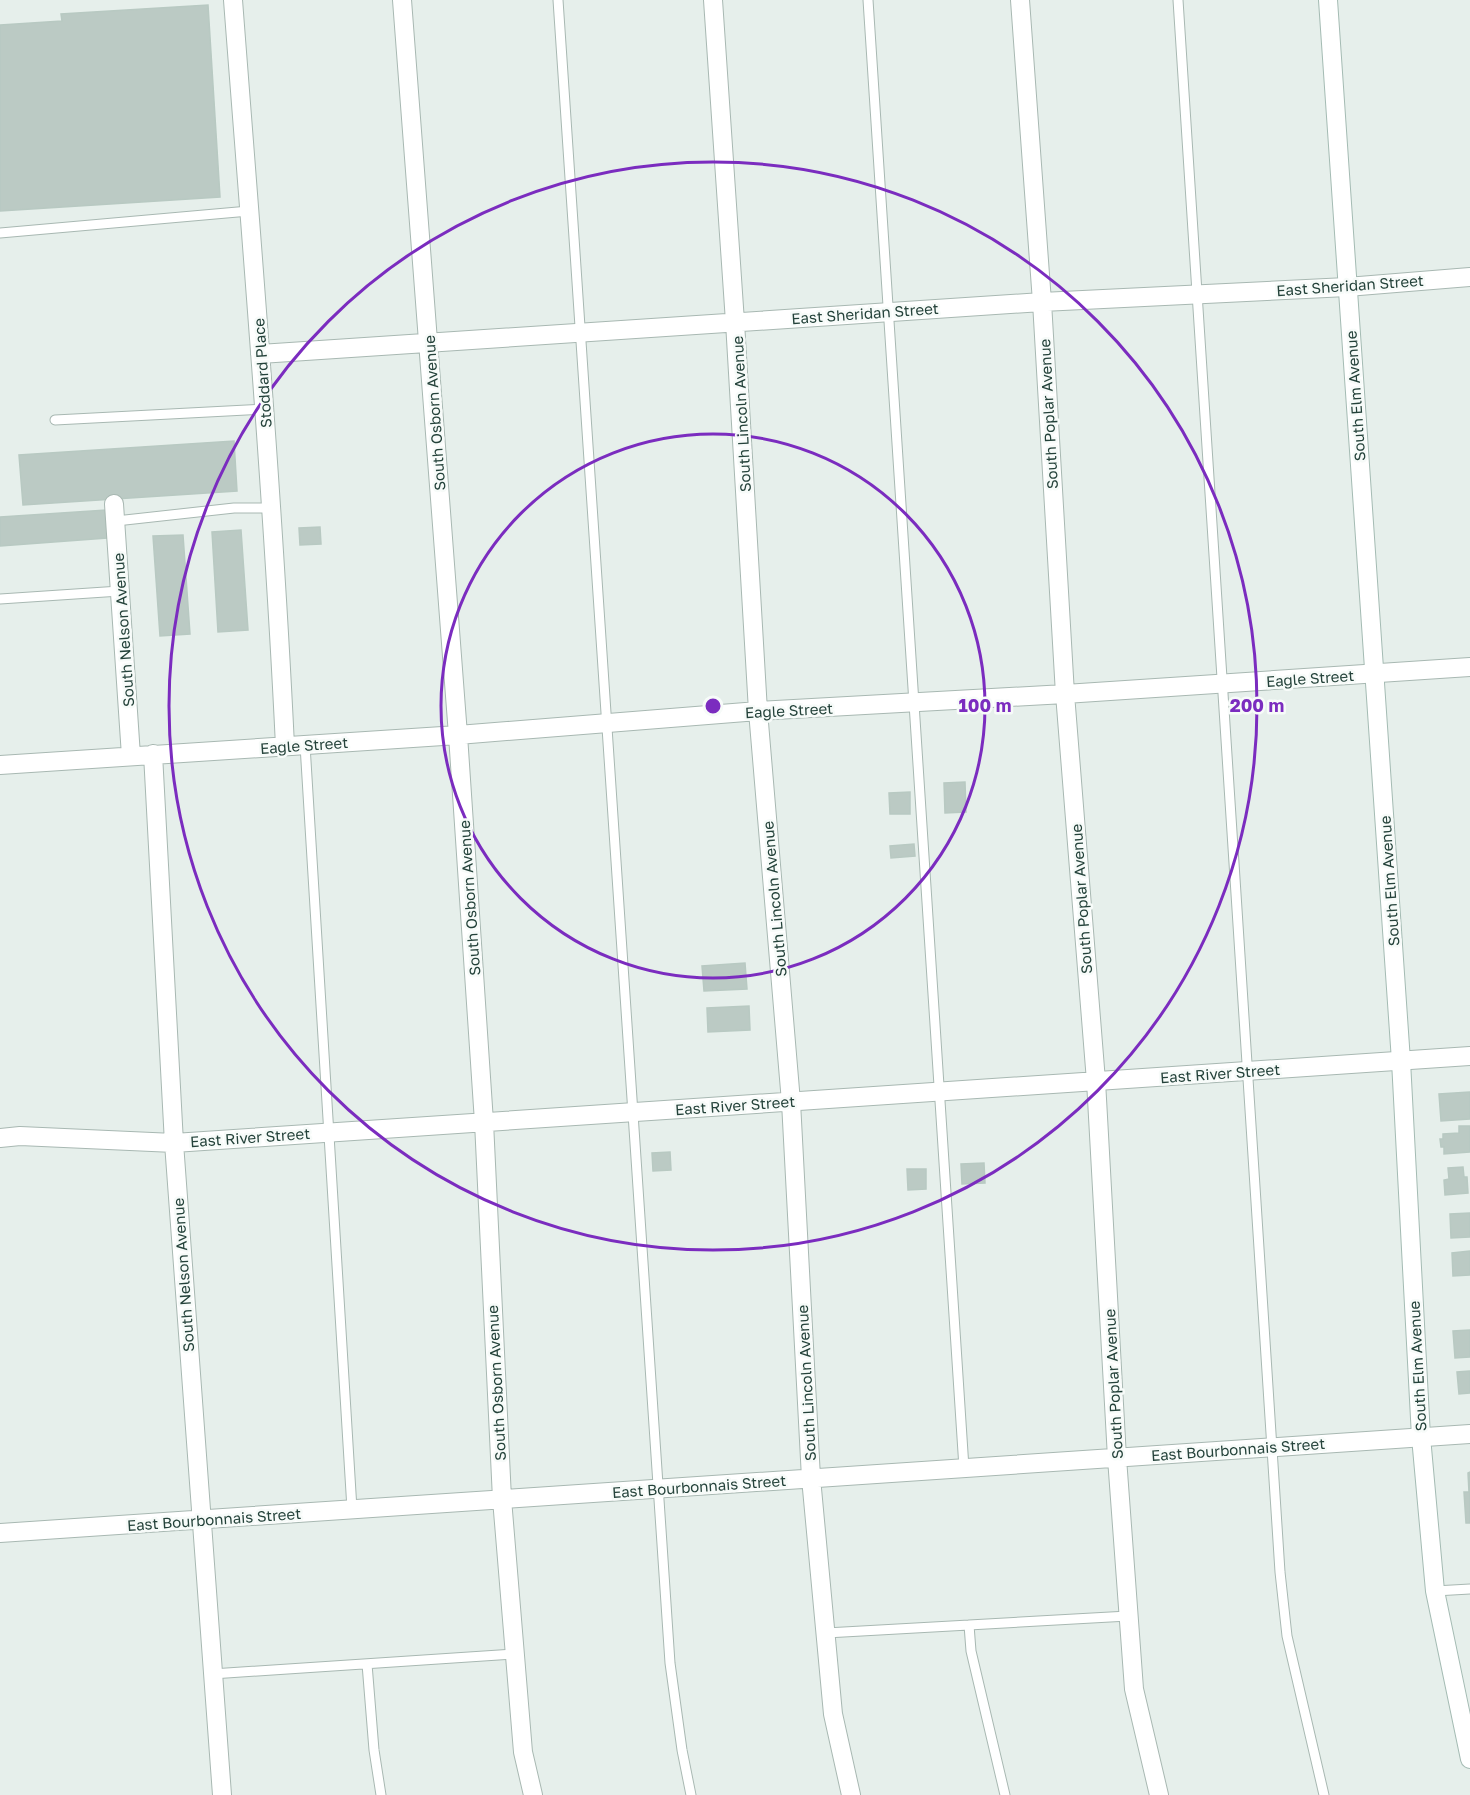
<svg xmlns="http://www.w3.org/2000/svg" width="1470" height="1795" viewBox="0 0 1470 1795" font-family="'Golos Text',sans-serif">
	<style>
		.building { fill: #bbcac4; stroke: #b8c9c2; stroke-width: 1.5 }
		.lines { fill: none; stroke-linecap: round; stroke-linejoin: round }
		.lane-casing { stroke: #a8b8b2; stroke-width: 11 }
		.street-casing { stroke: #a8b8b2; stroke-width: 20 }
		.secondary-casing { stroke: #a4bbb3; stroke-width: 20 }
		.lane { stroke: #fff; stroke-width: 9 }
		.street { stroke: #fff; stroke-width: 18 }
		.secondary { stroke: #fff; stroke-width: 18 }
		.ring { fill: none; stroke: #7b2cbf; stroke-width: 3 }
		.labels { text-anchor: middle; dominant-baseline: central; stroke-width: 5; stroke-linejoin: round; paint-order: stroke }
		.street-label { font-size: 15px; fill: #24423a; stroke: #f7fbf9 }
		.centre { fill: #7b2cbf; stroke: #f7fbf9; stroke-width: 3 }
		.ring-label { font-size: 18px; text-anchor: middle; font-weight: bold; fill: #7b2cbf; stroke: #f7fbf9; stroke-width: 5; stroke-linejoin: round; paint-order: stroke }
	</style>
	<rect width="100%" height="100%" fill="#e6efeb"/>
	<path class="building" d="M208,5L220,197L0,211V25L62,21L61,14Z
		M234,441L237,491L23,505L19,455Z
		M106,510L107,538L0,546V517Z
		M320,527L321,544L300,545L299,528Z
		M241,530L248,630L218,632L212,532Z
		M183,535L190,634L160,636L153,536Z
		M965,782L966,812L945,813L944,783Z
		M910,792V814H890L889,793Z
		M914,844L915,856L891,858L890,846Z
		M745,963L747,989L704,991L702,966Z
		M749,1006L750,1030L708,1032L707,1008Z
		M1470,1092V1119L1441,1121L1439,1094Z
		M1459,1126H1470V1152L1444,1154V1147H1441L1440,1139H1443V1134L1459,1133Z
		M670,1152L671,1170L653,1171L652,1153Z
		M984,1163L985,1183L962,1184L961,1164Z
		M1463,1167L1464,1177H1467L1468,1193L1445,1195L1444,1180L1449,1179L1448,1168Z
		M907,1169H926V1189L908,1190Z
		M1470,1213V1237L1451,1238L1450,1214Z
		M1470,1251V1275L1453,1276L1452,1253Z
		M1470,1330V1357L1455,1358L1453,1331Z
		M1470,1371V1393L1459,1394L1457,1372Z
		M1470,1472V1523H1466L1464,1492H1469L1468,1473Z"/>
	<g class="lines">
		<g class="lane-casing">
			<path id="lane" d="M558,0L670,1663L682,1750L691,1795
				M868,0L964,1468
				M1178,0L1280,1572L1287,1636L1324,1795
				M0,233L249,211
				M55,420L264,409
				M116,521L234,508H271
				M0,599L120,591
				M305,745L352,1509
				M1435,1591L1470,1589
				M969,1625L971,1651L1005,1795
				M826,1633L1128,1616
				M367,1664L374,1750L381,1795
				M212,1674L515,1654"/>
		</g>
		<g class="street-casing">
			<path id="street" d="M233,0C252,249 273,497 285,746
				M402,0L458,735L484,1122L502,1499L523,1752L533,1795
				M713,0L735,322L758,711L791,1102L811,1478L833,1714L851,1795
				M1020,0L1042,302L1065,694L1096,1081L1117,1458L1134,1689L1159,1795
				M260,354L1042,302L1347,287L1470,277
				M114,504L131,756
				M153,754L174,1143L222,1795
				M0,765L458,735L758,711L1065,694L1470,667
				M0,1138L20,1136L174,1143L1470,1056
				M0,1533L1470,1434"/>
		</g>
		<g class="secondary-casing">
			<path id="secondary" d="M1328,0L1401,1061L1421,1437L1435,1591L1470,1759"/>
		</g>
		<use href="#lane" class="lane"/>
		<use href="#street" class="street"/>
		<use href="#secondary" class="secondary"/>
	</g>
	<g class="ring">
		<circle cx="713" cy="706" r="272"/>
		<circle cx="713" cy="706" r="544"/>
	</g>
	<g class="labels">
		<g class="street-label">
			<text transform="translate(1350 285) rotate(-4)">East Sheridan Street</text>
			<text transform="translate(865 313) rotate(-4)">East Sheridan Street</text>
			<text transform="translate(262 373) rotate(-94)">Stoddard Place</text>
			<text transform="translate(1355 396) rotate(-94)">South Elm Avenue</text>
			<text transform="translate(434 413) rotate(-94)">South Osborn Avenue</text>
			<text transform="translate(741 414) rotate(-93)">South Lincoln Avenue</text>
			<text transform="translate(1048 414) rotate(-93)">South Poplar Avenue</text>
			<text transform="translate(123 630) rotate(-94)">South Nelson Avenue</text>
			<text transform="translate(1310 678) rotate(-4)">Eagle Street</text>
			<text transform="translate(789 710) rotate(-3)">Eagle Street</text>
			<text transform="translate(304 745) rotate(-4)">Eagle Street</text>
			<text transform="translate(1389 881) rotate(-94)">South Elm Avenue</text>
			<text transform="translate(469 898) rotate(-94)">South Osborn Avenue</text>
			<text transform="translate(774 899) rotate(-95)">South Lincoln Avenue</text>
			<text transform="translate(1081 899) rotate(-94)">South Poplar Avenue</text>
			<text transform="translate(1220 1073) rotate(-4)">East River Street</text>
			<text transform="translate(735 1105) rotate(-4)">East River Street</text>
			<text transform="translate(250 1137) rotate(-4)">East River Street</text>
			<text transform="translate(183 1275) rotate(-94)">South Nelson Avenue</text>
			<text transform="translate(1417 1366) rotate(-93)">South Elm Avenue</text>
			<text transform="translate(496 1383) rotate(-93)">South Osborn Avenue</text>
			<text transform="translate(806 1383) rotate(-93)">South Lincoln Avenue</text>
			<text transform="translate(1113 1384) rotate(-93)">South Poplar Avenue</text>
			<text transform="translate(1238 1449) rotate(-4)">East Bourbonnais Street</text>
			<text transform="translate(699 1486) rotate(-4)">East Bourbonnais Street</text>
			<text transform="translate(214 1519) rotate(-4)">East Bourbonnais Street</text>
		</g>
	</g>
	<circle cx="713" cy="706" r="9" class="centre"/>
	<g class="ring-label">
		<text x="985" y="712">100 m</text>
		<text x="1257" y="712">200 m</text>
	</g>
</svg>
